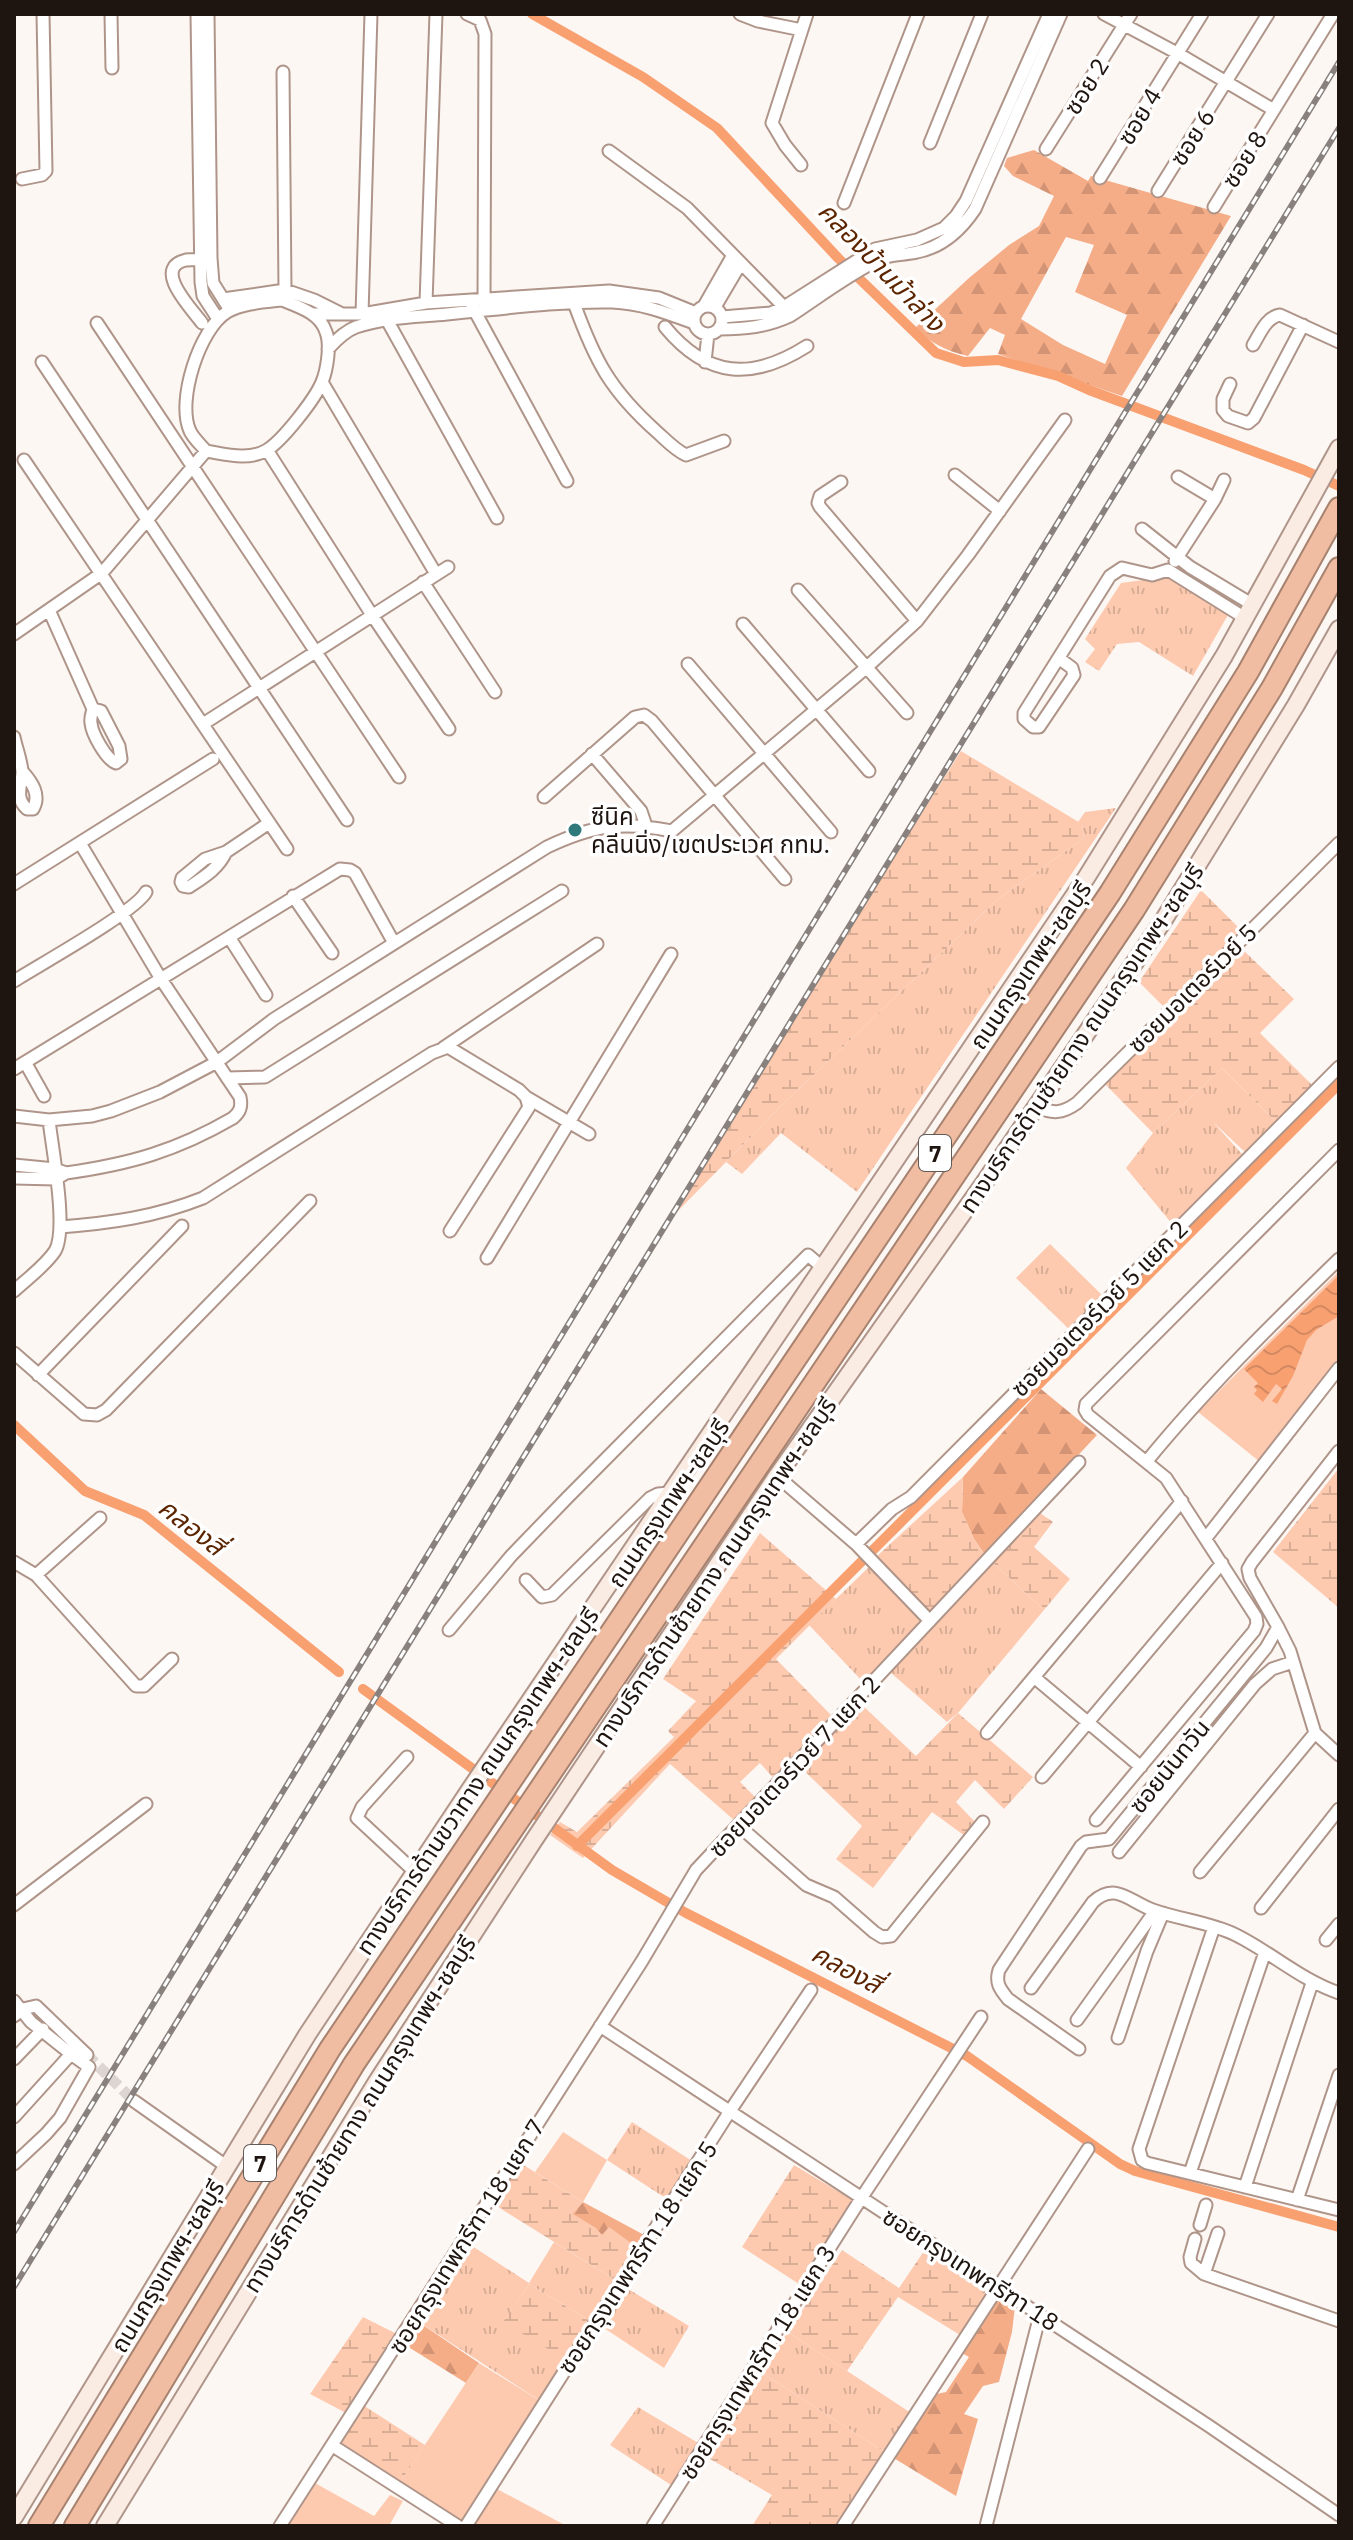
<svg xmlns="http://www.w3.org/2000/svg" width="1353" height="2540" viewBox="0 0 1353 2540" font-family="'IBM Plex Sans','Noto Sans Thai',sans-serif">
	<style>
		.grass { fill: url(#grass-tufts) }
		.forest { fill: url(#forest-firs); fill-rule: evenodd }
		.wetland { fill: url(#wetland-marsh) }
		.green { fill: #fdcab0 }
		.water { fill: url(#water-waves) }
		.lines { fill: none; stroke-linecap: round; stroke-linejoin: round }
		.canal { stroke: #f9a071; stroke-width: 10 }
		.minor-tunnel { stroke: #dcd5d2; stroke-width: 11; stroke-dasharray: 11 5.5; stroke-linecap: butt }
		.minor-casing { stroke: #af9589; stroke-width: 15 }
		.secondary-casing { stroke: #af9589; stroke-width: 20 }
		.motorway-casing { stroke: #a7826f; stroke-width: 24 }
		.minor { stroke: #fff; stroke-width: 11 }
		.secondary { stroke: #faebe3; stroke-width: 16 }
		.motorway { stroke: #f0bca2; stroke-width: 20 }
		.rail-casing { stroke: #89817d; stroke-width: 6 }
		.rail { stroke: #fff; stroke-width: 3; stroke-dasharray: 9; stroke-linecap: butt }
		.poi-dot { fill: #2f787b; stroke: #fff; stroke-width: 3 }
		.labels { text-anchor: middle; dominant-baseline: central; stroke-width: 7; stroke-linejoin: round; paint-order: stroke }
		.shield { fill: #fff; stroke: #625b58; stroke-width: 2 }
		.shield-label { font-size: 22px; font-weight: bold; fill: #1f1510 }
		.street-label { font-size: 24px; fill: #1f1510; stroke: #fff }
		.poi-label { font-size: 24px; fill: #1f1510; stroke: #fff; text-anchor: start }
		.water-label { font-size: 26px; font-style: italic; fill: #5c2500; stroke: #fff }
	</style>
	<defs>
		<pattern id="grass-tufts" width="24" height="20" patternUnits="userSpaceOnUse" patternTransform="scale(2)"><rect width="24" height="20" fill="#fdcab0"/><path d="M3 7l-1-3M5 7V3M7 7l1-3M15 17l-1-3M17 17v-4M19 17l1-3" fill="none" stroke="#d8ad96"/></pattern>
		<pattern id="forest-firs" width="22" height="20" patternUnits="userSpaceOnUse" patternTransform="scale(2)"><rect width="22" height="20" fill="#f5ad88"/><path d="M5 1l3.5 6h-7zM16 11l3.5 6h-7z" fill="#d29474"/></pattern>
		<pattern id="wetland-marsh" width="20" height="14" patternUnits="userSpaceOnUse" patternTransform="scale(2)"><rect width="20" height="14" fill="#fdcab0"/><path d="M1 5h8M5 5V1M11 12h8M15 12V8" fill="none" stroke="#d8ad96"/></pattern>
		<pattern id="water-waves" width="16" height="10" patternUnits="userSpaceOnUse" patternTransform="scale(2)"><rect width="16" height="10" fill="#f9a071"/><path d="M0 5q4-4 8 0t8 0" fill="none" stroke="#d58961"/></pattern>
	</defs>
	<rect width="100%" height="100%" fill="#fdf7f4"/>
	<path class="grass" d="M1172,576L1228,615L1193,676L1139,642L1117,644L1099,671L1085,662L1095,649L1085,639L1121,583Z
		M1116,808L857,1192L781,1133L742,1174L726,1162L782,1105L998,899L1084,838L1082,825L1078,822L1085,812Z
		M1222,1068L1276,1122L1246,1153L1213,1122L1242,1154L1173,1225L1126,1168L1153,1133Z
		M1050,1244L1103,1296L1070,1330L1016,1278Z
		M991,1561L1044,1610L958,1713L947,1722L890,1672Z
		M869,1567L919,1618V1626L864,1683L809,1625Z
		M632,2122L695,2163L670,2201L607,2160Z
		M466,2242L529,2283L554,2242L617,2281L592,2322L529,2284L504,2321L568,2361L542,2402L417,2321Z
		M625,2287L689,2326L664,2368L601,2326Z
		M788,2332L911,2413L886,2453L761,2372Z
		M638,2407L700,2444L674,2487L610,2445Z"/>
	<path class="forest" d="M1034,150L1088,181L1091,176L1231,216L1122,396L998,354L1005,335L990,328L968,356C946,351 931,343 915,328L969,278L1009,245L1039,226L1054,196L1013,176L1004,166L1007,158ZM1066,237L1094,245L1075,292L1127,315L1105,364L1063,345L1021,319Z
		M1041,1389L1097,1435L985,1555L974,1539L962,1512L963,1477Z
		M583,2202L646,2236L638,2248L602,2235L572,2214Z
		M997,2293L1015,2306L1012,2332L999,2382L983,2386L964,2414L978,2419L956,2496L892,2457L932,2395L946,2392L969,2357L960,2352Z
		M417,2321L479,2363L466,2383L402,2343Z"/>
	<path class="wetland" d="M961,751L1082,824L1084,838L998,899L782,1105L675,1214L670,1213Z
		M1201,890L1243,932L1165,1008L1139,982Z
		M1241,948L1294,999L1260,1033L1312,1085L1276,1122L1222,1068L1153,1133L1104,1083Z
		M1339,1468V1608L1273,1552Z
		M963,1477L962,1512L974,1539L985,1555L930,1615L876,1557Z
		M1040,1513L1053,1522L1034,1547L1070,1579L1044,1610L991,1561Z
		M760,1533L836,1599L776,1659L833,1717L775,1780L760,1763L740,1782L756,1798L735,1821L670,1764L583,1858L550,1835L560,1822L577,1832L674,1737L668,1731L696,1701L663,1679Z
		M860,1703L916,1756L958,1713L1033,1777L1004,1809L975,1780L956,1802L975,1822L965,1836L932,1812L873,1888L836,1859L862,1826L799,1766Z
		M517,2161L583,2202L573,2214L596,2228L602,2235L609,2227L638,2248L617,2281L490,2202Z
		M794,2165L854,2201L802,2286L742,2247Z
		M926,2248L991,2289L960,2335L898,2297L847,2371L788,2332L842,2250L899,2288Z
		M529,2284L592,2322L568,2361L503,2322Z
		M363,2317L395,2333L346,2413L310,2394Z
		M761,2372L886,2453L839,2526H752L772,2495L705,2456Z
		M363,2405L425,2445L399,2484L338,2444Z"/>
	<path class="green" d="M1339,1271V1362L1260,1462L1198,1412Z
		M563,2132L607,2160L583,2202L535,2172Z
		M479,2363L542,2402L464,2524L399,2484Z
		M315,2483L374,2516L390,2495L403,2501L389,2526H285Z
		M497,2489L563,2524L562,2526H473Z"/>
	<path class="water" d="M1339,1275V1316L1316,1330L1307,1340L1293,1376L1277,1404L1272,1401L1282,1389L1276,1384L1263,1402L1254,1394L1257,1390L1254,1387L1258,1383L1244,1369Z"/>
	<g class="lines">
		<path class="canal" d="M532,14L643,77L717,128L838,258L936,353L964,362L998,360L1058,376L1089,390L1304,470L1339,486
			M14,1425L85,1491L144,1515L339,1672
			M363,1689L612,1870L686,1913L967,2056L1120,2164L1135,2171L1339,2227
			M577,1846L1339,1084"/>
		<path class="minor-tunnel" d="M87,2055L134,2101"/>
		<g class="minor-casing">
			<path id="minor" d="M111,14L112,68
				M197,14L201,282L203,296L218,319
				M208,14L211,258L213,283L230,310
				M467,14L480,20L485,34L484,299
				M740,14L758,21L802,30
				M1104,14L1177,53L1274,110
				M930,143L982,14
				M1046,149L1131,14
				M609,151L687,208L787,310
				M801,165L785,145L772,123L807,14
				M1100,178L1202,14
				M22,179L42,175L46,171L43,14
				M1158,191L1268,14
				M844,203L918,14
				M1214,207L1333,14
				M223,299L285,290L314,300L340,313
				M282,300C299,307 320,313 326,332C331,345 327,370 322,382C315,399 283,440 267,450C249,461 225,454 206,451C201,445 193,438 190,431C176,401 200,328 227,312C243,303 265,302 282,300Z
				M282,300L285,290L283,72
				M426,303L436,14
				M574,303C595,361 610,390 657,432C666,440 675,450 686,455L724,441
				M694 320a14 14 0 1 1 28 0a14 14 0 1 1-28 0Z
				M472,306L567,481
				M704,306L733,255
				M715,307L741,263
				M314,314H362L426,303L609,291L659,298L696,313
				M362,314L371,14
				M722,317L771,313L784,307L875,249L917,240L944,228L956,216L966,201L1049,14
				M387,320L497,518
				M97,323L399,777
				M202,323C192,309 151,268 186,260C193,259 199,260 206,259
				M665,327C707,378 752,381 807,346
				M719,329C745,329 766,327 790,316C819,297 849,274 880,259C892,254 905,255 917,252C943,247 961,230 975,209L1061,14
				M1253,345C1260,334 1266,317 1280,315L1339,342
				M328,349C336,340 345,331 356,327C385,317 418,317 447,314C501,309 557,301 612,302C641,303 667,313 694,323
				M42,362L347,820
				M705,362L708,334
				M322,382L436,574
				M1230,384L1223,399V410L1228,416L1248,423L1254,418L1303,325
				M267,450L372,615L449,729
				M24,460L287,849
				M955,475L1000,511
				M1178,477L1215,499
				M841,482L820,496L818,503L820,507L917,621
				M1142,529L1190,567L1253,605
				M1175,561L1215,499L1224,480
				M423,582L495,692
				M798,590L907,713
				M49,610L93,709C92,713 90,718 91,723C92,734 106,759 116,763L121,759L119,746L101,711L93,709
				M743,624L869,771
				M14,634L102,573L206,451
				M1060,659L1072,668L1074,675L1039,727H1033L1024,719V713L1110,576L1122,568L1152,575L1168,570L1245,618
				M688,664L831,832
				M203,724L448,567
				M14,737C16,747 21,760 22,771C22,786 14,797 27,809H33C41,795 32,782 22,771
				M592,754L641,811L646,826
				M544,797L635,717L644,715L652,721L785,879
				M226,852C218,869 204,877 189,887L183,886L181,882L182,878L205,859L226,852L269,823
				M14,884L213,759
				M293,896L332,953
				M229,937L266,995
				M14,981C39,965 135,912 146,892
				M443,1048L597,944
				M25,1062L44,1096
				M14,1069L340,869L350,870L355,873L394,943
				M227,1078L265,1077L562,891
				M526,1097L589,1134
				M1036,1106C1052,1114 1062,1114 1077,1103L1339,843
				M14,1116L49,1120L92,1116L111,1111L160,1092L217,1062L274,1019L547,847C593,825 623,821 672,831L867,667L917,621L968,555L1065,420
				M14,1165L55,1169L66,1173L56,1179L14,1178
				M66,1173C130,1164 176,1151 233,1118C240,1112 242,1107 240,1097L161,979L80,843
				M60,1227C111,1223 155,1217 203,1198L432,1053L448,1047L519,1090L526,1097L529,1107L450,1231
				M487,1258L671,954
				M14,1291C27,1279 45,1266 55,1251C68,1229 52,1148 49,1120
				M14,1353L84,1414L97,1415L106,1410L310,1201
				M38,1375L182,1226
				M1147,1461C1206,1389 1272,1324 1339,1259
				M777,1476L856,1544L930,1621
				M1206,1538L1339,1368
				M856,1544L892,1509L911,1497L1339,1067
				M14,1562L36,1575L136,1686H144L172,1659
				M36,1575L100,1518
				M526,1580L542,1597L552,1595L650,1498L658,1494L670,1493
				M1278,1627L1290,1651L1315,1733L1339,1755
				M449,1630L511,1556L567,1498L808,1255L822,1267
				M1034,1677L1141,1767
				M987,1733L1182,1501
				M407,1757L362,1807L357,1818L415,1872
				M1042,1777L1222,1563
				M1096,1820L1254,1631L1257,1624L1256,1617L1166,1478L1088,1415L1085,1410L1086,1404L1339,1150
				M738,1825L806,1885L834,1897L874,1932L882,1937L891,1936L983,1822
				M1119,1852L1255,1684L1272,1669L1293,1662
				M1200,1872L1315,1733
				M14,1905L146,1804
				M1261,1908L1339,1809
				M1214,1927L1139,2149L1142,2160L1147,2163L1339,2210
				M1326,1940L1339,1924
				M1031,1988L1093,1902C1115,1881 1130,1902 1153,1910C1181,1920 1210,1922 1236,1935C1272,1953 1301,1980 1339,1993
				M14,2001L31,2022L71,2054
				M14,2016L23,2009L36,2006L87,2055
				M1077,2020L1155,1911
				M600,2026L1209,2426L1339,2515
				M1118,2038L1147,1951L1163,1913
				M1079,2049L1008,1999C1000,1989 995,1983 999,1970L1081,1846L1086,1842L1109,1839L1266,1648L1278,1627L1250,1578L1248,1569L1252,1562L1339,1451
				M14,2059L43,2029
				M134,2101L226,2166
				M14,2117L71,2054L89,2067L60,2118L46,2134L14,2164
				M1190,2173L1265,1952
				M1245,2187L1312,1983
				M1297,2200L1339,2075
				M1200,2225L1206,2205
				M1218,2233L1204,2274L1339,2321
				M1195,2239L1190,2257L1191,2263L1204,2274
				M333,2446L458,2526
				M280,2526L642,1961L696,1870L1079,1462
				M466,2526L730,2111L811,1990
				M653,2526L862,2197L981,2017
				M843,2526L1088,2149
				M986,2526L1040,2315"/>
		</g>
		<g class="secondary-casing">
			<path id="secondary" d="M14,2517L307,2035L471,1788L1086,878L1224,656L1339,448
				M105,2526L378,2080L534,1840L777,1476L982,1186L1163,921L1296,705L1339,629"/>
		</g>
		<g class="motorway-casing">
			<path id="motorway" d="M39,2526L330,2049L1110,893L1248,672L1339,508
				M75,2526L354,2064L1134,910L1272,688L1339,568"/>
		</g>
		<use href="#minor" class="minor"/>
		<use href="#secondary" class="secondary"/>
		<use href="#motorway" class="motorway"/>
		<g class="rail-casing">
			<path id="rail" d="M14,2232L1339,62
				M14,2287L1339,128"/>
		</g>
		<use href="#rail" class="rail"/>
	</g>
	<circle class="poi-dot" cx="575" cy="830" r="8"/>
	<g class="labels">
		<g class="shield">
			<rect x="919" y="1135" width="32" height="36" rx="6"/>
			<rect x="244" y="2145" width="32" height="36" rx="6"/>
		</g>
		<g class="shield-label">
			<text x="935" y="1153">7</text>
			<text x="260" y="2163">7</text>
		</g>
		<g class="street-label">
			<text transform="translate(1086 86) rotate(-58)">ซอย 2</text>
			<text transform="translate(1139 116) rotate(-59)">ซอย 4</text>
			<text transform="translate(1192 137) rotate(-58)">ซอย 6</text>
			<text transform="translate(1244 159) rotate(-58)">ซอย 8</text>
			<text transform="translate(1030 965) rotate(-56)">ถนนกรุงเทพฯ-ชลบุรี</text>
			<text transform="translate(1192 988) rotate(-45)">ซอยมอเตอร์เวย์ 5</text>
			<text transform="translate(1081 1038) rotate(-56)">ทางบริการด้านซ้ายทาง ถนนกรุงเทพฯ-ชลบุรี</text>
			<text transform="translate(1099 1308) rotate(-45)">ซอยมอเตอร์เวย์ 5 แยก 2</text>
			<text transform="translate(668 1503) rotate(-56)">ถนนกรุงเทพฯ-ชลบุรี</text>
			<text transform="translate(714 1572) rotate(-56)">ทางบริการด้านซ้ายทาง ถนนกรุงเทพฯ-ชลบุรี</text>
			<text transform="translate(794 1766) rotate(-47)">ซอยมอเตอร์เวย์ 7 แยก 2</text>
			<text transform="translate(1169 1766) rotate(-51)">ซอยนันทวัน</text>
			<text transform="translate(477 1781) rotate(-56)">ทางบริการด้านขวาทาง ถนนกรุงเทพฯ-ชลบุรี</text>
			<text transform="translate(359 2114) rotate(-58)">ทางบริการด้านซ้ายทาง ถนนกรุงเทพฯ-ชลบุรี</text>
			<text transform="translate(466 2236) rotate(-58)">ซอยกรุงเทพกรีฑา 18 แยก 7</text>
			<text transform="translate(637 2257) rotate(-57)">ซอยกรุงเทพกรีฑา 18 แยก 5</text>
			<text transform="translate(167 2266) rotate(-59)">ถนนกรุงเทพฯ-ชลบุรี</text>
			<text transform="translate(971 2269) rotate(33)">ซอยกรุงเทพกรีฑา 18</text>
			<text transform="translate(757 2362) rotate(-58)">ซอยกรุงเทพกรีฑา 18 แยก 3</text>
		</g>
		<g class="poi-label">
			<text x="591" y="816">ซีนิค<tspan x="591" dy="28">คลีนนิ่ง/เขตประเวศ กทม.</tspan></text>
		</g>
		<g class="water-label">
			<text transform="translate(882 266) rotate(46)">คลองบ้านม้าล่าง</text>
			<text transform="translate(192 1526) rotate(38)">คลองสี่</text>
			<text transform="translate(847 1968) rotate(28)">คลองสี่</text>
		</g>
	</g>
	<rect width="1353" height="2540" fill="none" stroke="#1f1510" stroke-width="32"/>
</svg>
